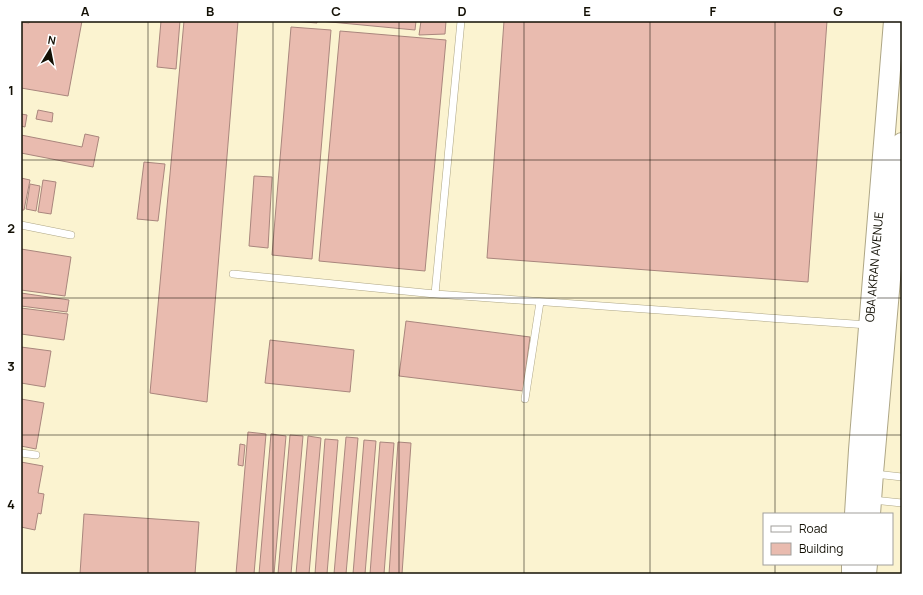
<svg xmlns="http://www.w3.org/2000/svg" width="923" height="595" viewBox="0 0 923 595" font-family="Manrope,sans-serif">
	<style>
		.building { fill: #e9bbaf; stroke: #a9867d }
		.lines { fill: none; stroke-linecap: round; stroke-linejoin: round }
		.lane-casing { stroke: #aea685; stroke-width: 8 }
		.secondary-casing { stroke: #aea685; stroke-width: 22 }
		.lane { stroke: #fff; stroke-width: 7 }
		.secondary { stroke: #fff; stroke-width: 20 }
		.grid { fill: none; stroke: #131005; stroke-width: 1; stroke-opacity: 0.55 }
		.labels { text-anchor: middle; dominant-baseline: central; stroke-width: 3; stroke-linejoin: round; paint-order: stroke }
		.street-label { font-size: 12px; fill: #131005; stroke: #fff }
		.neatline { fill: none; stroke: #131005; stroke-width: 1.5 }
		.grid-label { font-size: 13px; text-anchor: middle; font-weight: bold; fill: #131005 }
	</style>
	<rect width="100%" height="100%" fill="#fbf3d0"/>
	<path class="building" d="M30,21H82L68,96L21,88V22L29,23Z
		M161,21H180L176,69L157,67Z
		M184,21H238L207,402L150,393Z
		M293,21H317V23Z
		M320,21H416L415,30Z
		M421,21H446L445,34L419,35Z
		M504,21H827L808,282L487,258Z
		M291,27L331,30L312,259L272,255Z
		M340,31L446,40L425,271L319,261Z
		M38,110L53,113L52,122L36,119Z
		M21,114L27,115L25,127L21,126Z
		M85,134L99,137L93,167L21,153V135L82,147Z
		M144,162L165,164L158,221L137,219Z
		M254,176L272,177L268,248L249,246Z
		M21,178L30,180L24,210H21Z
		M43,180L56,182L51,214L38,212Z
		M30,184L40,186L36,211L26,209Z
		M21,249L71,257L65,296L21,290Z
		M21,293L69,300L67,312L21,306Z
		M21,308L68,314L64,340L21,334Z
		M406,321L530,337L523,391L399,376Z
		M270,340L354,350L350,392L265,383Z
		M21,347L51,351L45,387L21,383Z
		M21,399L44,403L36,449L21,446Z
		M248,432L266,434L254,574H236Z
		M271,434L286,436L274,574H259Z
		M290,435L303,436L291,574H278Z
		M308,436L321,438L309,574H296Z
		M346,437L358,438L346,574H334Z
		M325,439L338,440L327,574H315Z
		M364,440L376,441L365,574H353Z
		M380,442L394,443L384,574H370Z
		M398,442L411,443L402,574H389Z
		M240,444L245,445L243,466L238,465Z
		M21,462L43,466L38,493L44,494L41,514L38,513L35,530L21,527Z
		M84,514L199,522L195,574H80Z"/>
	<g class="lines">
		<g class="lane-casing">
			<path id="lane" d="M21,225L71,235
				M233,274L435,294L868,325
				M435,294L461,21
				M525,399L540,302
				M21,453L36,455
				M875,474L902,477
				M873,500L902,503"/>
		</g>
		<g class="secondary-casing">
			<path id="secondary" d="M855,514L859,450L894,21
				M870,514L873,473L902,143
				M852,574V564
				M866,574L867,564"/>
		</g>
		<use href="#lane" class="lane"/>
		<use href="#secondary" class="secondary"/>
	</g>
	<path class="grid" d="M148,21V574M273,21V574M399,21V574M524,21V574M650,21V574M775,21V514M21,160H902M21,298H902M21,435H902M775,564V574"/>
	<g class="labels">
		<g class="street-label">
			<text transform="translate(874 267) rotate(-85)">OBA AKRAN AVENUE</text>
		</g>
	</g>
	<rect width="923" height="595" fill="none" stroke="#ffffff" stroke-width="44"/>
	<rect x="763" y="513" width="130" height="52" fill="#ffffff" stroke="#a19f9b"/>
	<rect x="771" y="526" width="20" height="6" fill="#ffffff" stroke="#a19f9b"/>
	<text x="799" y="533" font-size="12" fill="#131005">Road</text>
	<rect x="771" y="543" width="20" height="12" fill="#e9bbaf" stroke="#a19f9b"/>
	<text x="799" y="553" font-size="12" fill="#131005">Building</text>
	<g transform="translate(50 50) rotate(10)" stroke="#ffffff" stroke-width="3" paint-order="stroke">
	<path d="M0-3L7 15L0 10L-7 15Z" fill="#131005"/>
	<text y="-6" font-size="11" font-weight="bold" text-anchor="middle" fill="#131005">N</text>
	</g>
	<rect x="22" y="22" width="879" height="551" class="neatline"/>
	<g class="grid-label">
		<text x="85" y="16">A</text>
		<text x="210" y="16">B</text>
		<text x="336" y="16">C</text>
		<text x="462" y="16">D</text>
		<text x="587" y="16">E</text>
		<text x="713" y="16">F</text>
		<text x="838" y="16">G</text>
		<text x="11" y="95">1</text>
		<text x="11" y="233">2</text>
		<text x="11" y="371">3</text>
		<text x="11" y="509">4</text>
	</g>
</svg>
